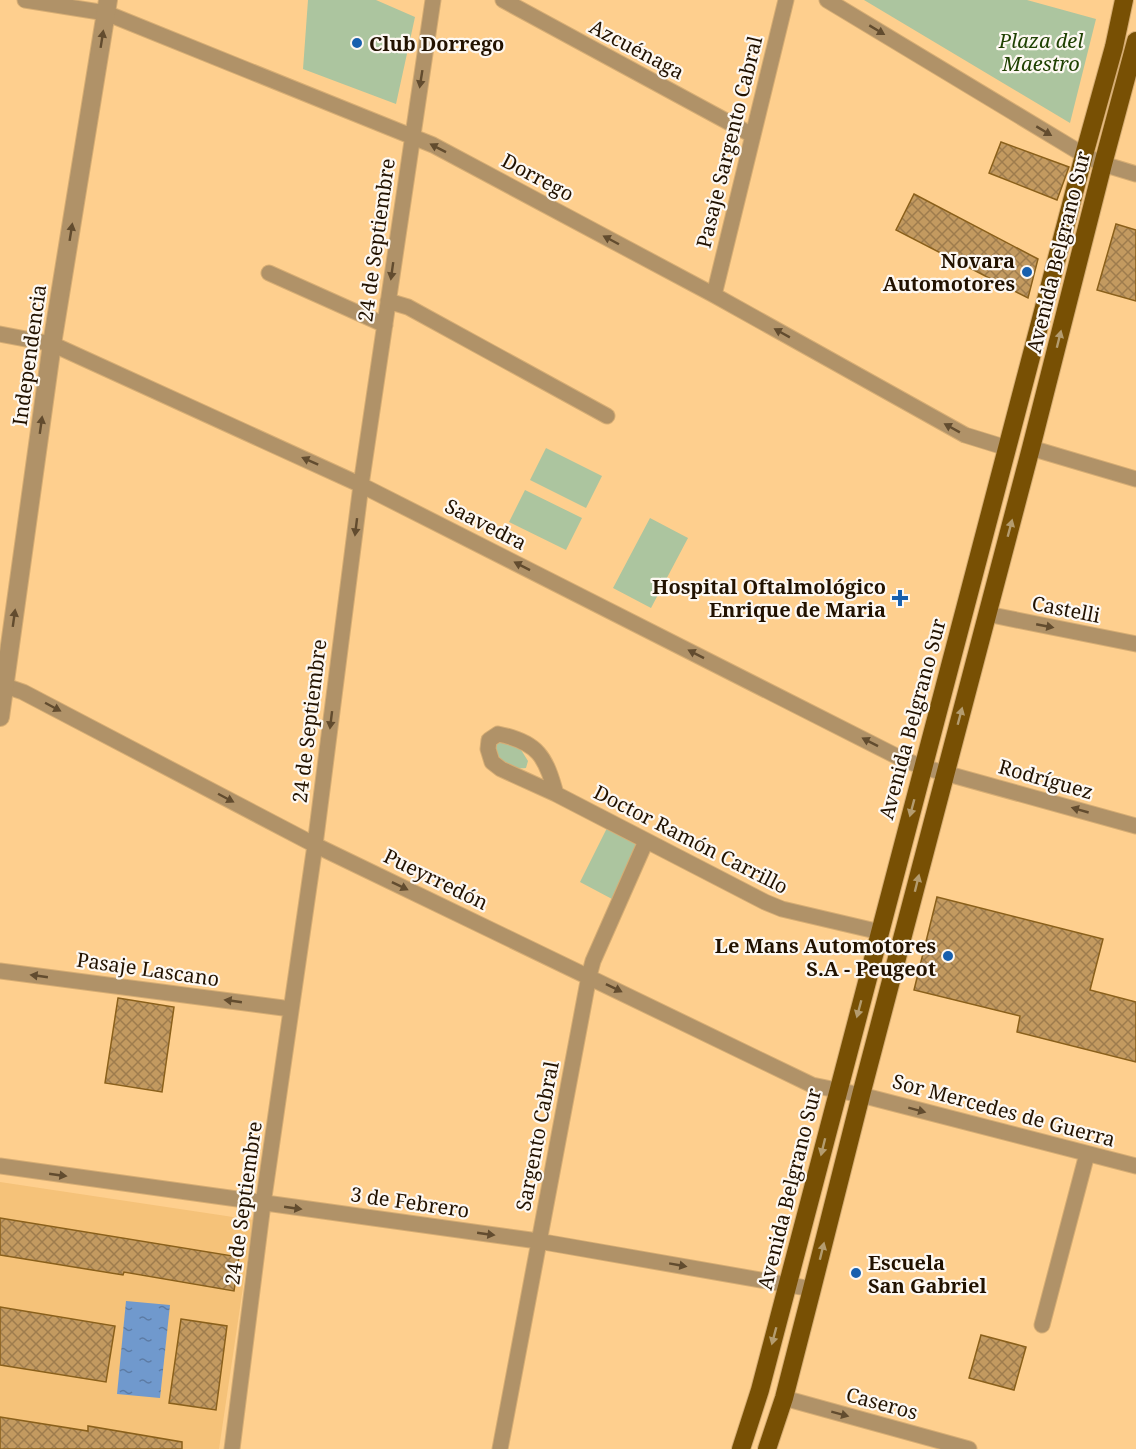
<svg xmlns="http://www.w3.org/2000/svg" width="1136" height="1449" viewBox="0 0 1136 1449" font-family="'Noto Serif',serif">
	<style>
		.built { fill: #f5c279 }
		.green { fill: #acc59f }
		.water { fill: url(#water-ripples) }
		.building { fill: url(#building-cross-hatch); stroke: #8a601b; stroke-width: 1.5 }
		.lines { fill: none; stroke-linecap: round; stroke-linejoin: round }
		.minor-casing { stroke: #d6ad74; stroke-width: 17 }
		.tertiary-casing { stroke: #d6ad74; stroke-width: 20 }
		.trunk-casing { stroke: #d6ad74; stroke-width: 20 }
		.minor { stroke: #b09268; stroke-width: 15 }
		.tertiary { stroke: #b09268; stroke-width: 18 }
		.trunk { stroke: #785004; stroke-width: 18 }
		.oneway { fill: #624c2f }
		.oneway2 { fill: #b49c6f }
		.poi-dot { fill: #175fae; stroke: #fdf8f2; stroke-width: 2 }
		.labels { text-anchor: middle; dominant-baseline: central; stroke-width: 4.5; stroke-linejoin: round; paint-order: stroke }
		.park-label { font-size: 20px; font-style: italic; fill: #1f4102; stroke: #fdf8f2 }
		.poi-label { font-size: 20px; font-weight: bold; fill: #221200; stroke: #fdf8f2; text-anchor: end }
		.street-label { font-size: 20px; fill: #221200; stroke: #fdf8f2 }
	</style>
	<defs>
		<pattern id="water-ripples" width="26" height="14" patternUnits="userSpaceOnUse" patternTransform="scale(1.5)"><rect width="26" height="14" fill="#7099cd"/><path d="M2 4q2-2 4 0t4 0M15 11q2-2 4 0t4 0" fill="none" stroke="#5c7ba4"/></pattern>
		<pattern id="building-cross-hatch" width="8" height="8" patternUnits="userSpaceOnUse" patternTransform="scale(1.5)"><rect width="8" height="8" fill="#c39a60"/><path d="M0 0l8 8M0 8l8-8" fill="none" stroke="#9e7c4d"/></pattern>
	</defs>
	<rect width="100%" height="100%" fill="#fecf8e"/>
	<path class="built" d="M0,1182L253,1220L219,1449H0Z"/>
	<path class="green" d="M308,0H376L415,17L396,104L303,69Z
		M864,0H1027L1096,19L1070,123Z
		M546,448L602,476L586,508L530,480Z
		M525,490L582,518L566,550L509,522Z
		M650,518L688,538L651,608L613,588Z
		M501,741L518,745L528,761L526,768C511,770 497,762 495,746Z
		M607,828L639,845L612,899L580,882Z"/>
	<path class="water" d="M126,1301L170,1305L160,1398L117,1394Z"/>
	<path class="building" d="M1001,142L1069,167L1057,200L989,173Z
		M914,194L1038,259L1028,298L896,230Z
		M1116,224L1136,230V301L1097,290Z
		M937,897L1103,939L1090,990L1136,1002V1062L1017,1032L1020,1016L914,990Z
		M118,998L174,1007L162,1092L105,1083Z
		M0,1218L239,1257L234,1291L124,1272L123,1275L0,1255Z
		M0,1307L115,1326L106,1382L0,1365Z
		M181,1319L227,1326L216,1410L169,1403Z
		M981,1335L1026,1347L1014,1390L969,1378Z
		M0,1417L88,1431V1426L182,1442V1449H0Z"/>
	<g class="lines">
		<g class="minor-casing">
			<path id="minor" d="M25,0L106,13L433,145L714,295L965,435L1007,448
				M503,0L752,135
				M827,0L1084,155L1103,164L1136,174
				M269,273L385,325
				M714,295L786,0
				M388,301L408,307L607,416
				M0,334L52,344L361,485L902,759L923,767L1136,826
				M1031,448L1136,479
				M987,614L1136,644
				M0,684L23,692L315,845L812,1085L861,1095L1136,1166
				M556,794C546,757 538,742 498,734L489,740L488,749L492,762L501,769L556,794L765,902L782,909L880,932
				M0,971L291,1009
				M0,1166L538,1241L812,1289
				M1042,1325L1087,1154
				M784,1398L969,1449
				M232,1449L263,1204L315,845L361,485L433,0
				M500,1449L589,976L593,961L646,841"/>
		</g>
		<g class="tertiary-casing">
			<path id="tertiary" d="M0,717L52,344L108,0"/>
		</g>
		<g class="trunk-casing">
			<path id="trunk" d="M741,1449L760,1390L1084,155L1114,47L1124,0
				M767,1449L784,1398L812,1289L861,1095L1031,448L1103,164L1136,41"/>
		</g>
		<use href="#minor" class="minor"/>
		<use href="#tertiary" class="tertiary"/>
		<use href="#trunk" class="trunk"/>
	</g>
	<defs><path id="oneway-solid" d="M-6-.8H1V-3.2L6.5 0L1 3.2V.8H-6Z" transform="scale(1.5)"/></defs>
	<g class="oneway">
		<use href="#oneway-solid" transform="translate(877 30) rotate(31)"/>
		<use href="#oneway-solid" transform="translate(102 39) rotate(-81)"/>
		<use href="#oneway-solid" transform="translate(421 79) rotate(99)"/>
		<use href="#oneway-solid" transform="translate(1044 131) rotate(31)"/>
		<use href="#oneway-solid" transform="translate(438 148) rotate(-153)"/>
		<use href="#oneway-solid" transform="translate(71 232) rotate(-81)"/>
		<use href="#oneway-solid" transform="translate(611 240) rotate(-152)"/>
		<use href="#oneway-solid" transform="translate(392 271) rotate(98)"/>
		<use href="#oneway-solid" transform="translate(782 333) rotate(-151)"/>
		<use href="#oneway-solid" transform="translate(41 425) rotate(-82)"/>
		<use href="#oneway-solid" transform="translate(952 428) rotate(-151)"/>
		<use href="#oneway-solid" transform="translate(310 461) rotate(-156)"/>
		<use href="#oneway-solid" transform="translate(356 527) rotate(97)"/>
		<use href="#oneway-solid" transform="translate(522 566) rotate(-153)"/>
		<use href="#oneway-solid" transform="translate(14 618) rotate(-82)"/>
		<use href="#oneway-solid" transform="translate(1045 626) rotate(11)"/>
		<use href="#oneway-solid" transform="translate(696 654) rotate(-153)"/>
		<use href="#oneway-solid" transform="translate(53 707) rotate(28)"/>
		<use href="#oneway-solid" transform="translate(331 720) rotate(97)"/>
		<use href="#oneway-solid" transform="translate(870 742) rotate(-153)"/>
		<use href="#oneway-solid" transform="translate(226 798) rotate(28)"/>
		<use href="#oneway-solid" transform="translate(1080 810) rotate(-164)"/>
		<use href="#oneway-solid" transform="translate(400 886) rotate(26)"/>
		<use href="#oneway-solid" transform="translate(39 976) rotate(-172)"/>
		<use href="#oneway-solid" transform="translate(614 988) rotate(26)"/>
		<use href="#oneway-solid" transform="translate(233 1001) rotate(-172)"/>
		<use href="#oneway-solid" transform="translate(917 1110) rotate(15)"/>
		<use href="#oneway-solid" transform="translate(58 1175) rotate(8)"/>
		<use href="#oneway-solid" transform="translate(293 1208) rotate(8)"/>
		<use href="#oneway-solid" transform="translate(486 1234) rotate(8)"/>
		<use href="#oneway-solid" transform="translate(678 1265) rotate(10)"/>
		<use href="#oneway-solid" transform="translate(840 1414) rotate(15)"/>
	</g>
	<g class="oneway2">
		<use href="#oneway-solid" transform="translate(1059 339) rotate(-76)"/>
		<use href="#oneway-solid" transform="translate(1010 528) rotate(-75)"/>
		<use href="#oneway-solid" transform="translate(960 716) rotate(-75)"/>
		<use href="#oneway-solid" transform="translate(912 808) rotate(105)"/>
		<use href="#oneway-solid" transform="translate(917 883) rotate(-76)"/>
		<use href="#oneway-solid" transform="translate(859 1009) rotate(105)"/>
		<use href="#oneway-solid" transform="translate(823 1147) rotate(104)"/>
		<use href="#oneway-solid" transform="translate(822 1251) rotate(-76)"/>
		<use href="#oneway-solid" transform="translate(774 1336) rotate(105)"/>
	</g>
	<g class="poi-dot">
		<circle cx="357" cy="43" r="6"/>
		<circle cx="1027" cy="272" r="6"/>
		<path d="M897 589h6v6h6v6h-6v6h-6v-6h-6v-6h6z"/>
		<circle cx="948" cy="956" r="6"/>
		<circle cx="856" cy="1273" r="6"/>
	</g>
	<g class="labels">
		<g class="park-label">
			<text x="1041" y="40">Plaza del<tspan x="1041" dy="23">Maestro</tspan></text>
		</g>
		<g class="poi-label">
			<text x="369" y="43" text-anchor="start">Club Dorrego</text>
			<text x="1015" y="260">Novara<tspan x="1015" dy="23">Automotores</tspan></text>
			<text x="886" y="586">Hospital Oftalmológico<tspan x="886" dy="23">Enrique de Maria</tspan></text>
			<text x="936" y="945">Le Mans Automotores<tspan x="936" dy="23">S.A - Peugeot</tspan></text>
			<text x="868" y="1262" text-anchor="start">Escuela<tspan x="868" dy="23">San Gabriel</tspan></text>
		</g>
		<g class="street-label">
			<text transform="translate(637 49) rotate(28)">Azcuénaga</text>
			<text transform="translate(729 142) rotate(-76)">Pasaje Sargento Cabral</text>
			<text transform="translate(538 177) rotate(28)">Dorrego</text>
			<text transform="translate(376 240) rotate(-82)">24 de Septiembre</text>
			<text transform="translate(1058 252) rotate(-76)">Avenida Belgrano Sur</text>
			<text transform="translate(29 355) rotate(-82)">Independencia</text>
			<text transform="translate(486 524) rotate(27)">Saavedra</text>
			<text transform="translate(1066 609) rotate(11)">Castelli</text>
			<text transform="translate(912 719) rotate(-75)">Avenida Belgrano Sur</text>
			<text transform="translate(309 721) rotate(-83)">24 de Septiembre</text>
			<text transform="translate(1046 779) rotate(16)">Rodríguez</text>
			<text transform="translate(691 839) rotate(27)">Doctor Ramón Carrillo</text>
			<text transform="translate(436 879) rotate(26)">Pueyrredón</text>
			<text transform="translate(148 969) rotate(8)">Pasaje Lascano</text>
			<text transform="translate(1004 1110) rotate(15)">Sor Mercedes de Guerra</text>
			<text transform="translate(537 1136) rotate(-79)">Sargento Cabral</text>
			<text transform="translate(789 1189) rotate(-76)">Avenida Belgrano Sur</text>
			<text transform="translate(410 1202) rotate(8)">3 de Febrero</text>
			<text transform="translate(243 1203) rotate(-82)">24 de Septiembre</text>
			<text transform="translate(882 1403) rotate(15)">Caseros</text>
		</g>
	</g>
</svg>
